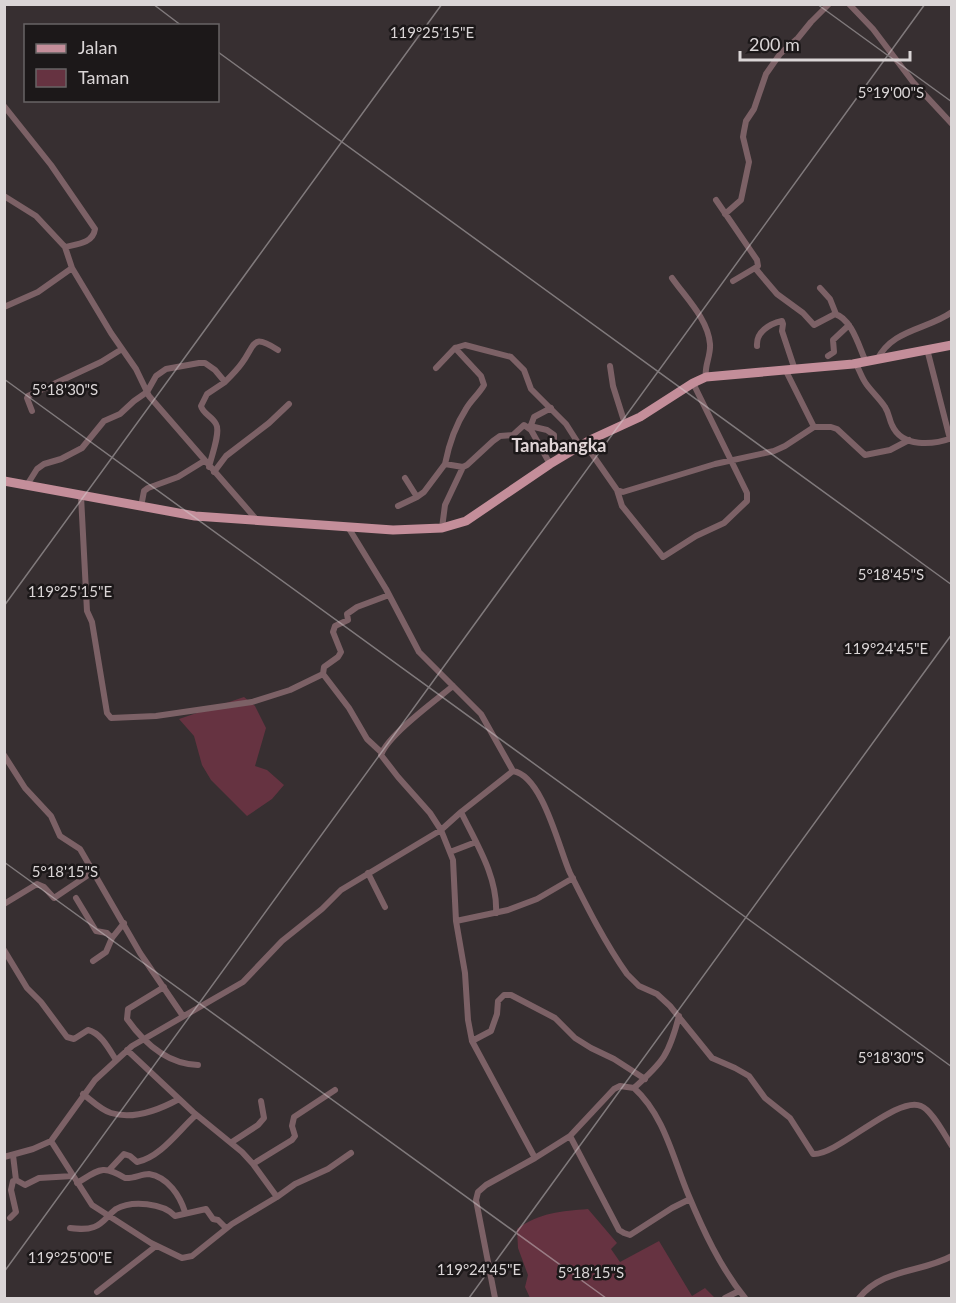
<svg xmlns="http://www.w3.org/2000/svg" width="956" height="1303" viewBox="0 0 956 1303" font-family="Lato,sans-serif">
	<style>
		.green { fill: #663341 }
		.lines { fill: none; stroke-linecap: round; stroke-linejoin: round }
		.street { stroke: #7c6166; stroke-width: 6 }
		.primary { stroke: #c48e9a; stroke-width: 9 }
		.ticks { fill: none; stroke: #dad5d6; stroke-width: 1.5; stroke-opacity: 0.45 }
		.labels { text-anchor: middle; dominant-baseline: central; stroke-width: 5; stroke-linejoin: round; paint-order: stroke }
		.quarter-label { font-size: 18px; font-weight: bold; fill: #e0d5d7; stroke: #1c1819 }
		.ticks-label { font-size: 15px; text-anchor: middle; fill: #dad5d6; stroke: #1c1819; stroke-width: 5; stroke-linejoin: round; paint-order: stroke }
	</style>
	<rect width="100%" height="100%" fill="#372f31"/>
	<path class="green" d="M244,697L255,706L266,728L255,766L267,770L284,785L272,799L247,816L211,780L202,765L194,736L179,719Z
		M588,1209L617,1243L611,1249L620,1262L659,1241L692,1296L705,1288L715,1298H530L525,1287L528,1275L518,1248L517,1229C538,1213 562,1211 588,1209Z"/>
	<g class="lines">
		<path class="street" d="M849,4L873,29L913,82L952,124
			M4,106L51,165L95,229C93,243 78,244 65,247
			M4,196L36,216L65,247L72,268L111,333L136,369L149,396L256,519
			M716,200L757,260L758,266L755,268
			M725,214L741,200L749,162L743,137L744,131L746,121L754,109L766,74L780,54L798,38L811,22L829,4
			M672,278C686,298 708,319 710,344C711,356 704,366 706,377
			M733,281L755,268L777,294L803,313L814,325L835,314C852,319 859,347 866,362
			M820,288L830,299L836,314
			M4,307L38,292L72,268
			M757,346C756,332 769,324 782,321L783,324L782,331L795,370
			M927,349L950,439
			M828,356L834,352L833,340L849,325
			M877,360C892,329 927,330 952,312
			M856,364C860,371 862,379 867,385C873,393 880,399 885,407C889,413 889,419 892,425C902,448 933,445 952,438
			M610,366L613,386L625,424
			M436,368L455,348L465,345L511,357L524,370L531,389L566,424L580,446
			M786,371L814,427H831L837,429L865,455L890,450L909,440
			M225,382C231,376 237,370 242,363C256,344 251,333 278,350
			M32,411L27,398L28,396L101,362L122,349
			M530,426L547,430L554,435V446L545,453
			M530,428L534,417L551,408
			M585,444L617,490L623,492L715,464L774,451L785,446L814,427
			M445,464C449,444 455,426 466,409C471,400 479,394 484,385L481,376L455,348
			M214,472L226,456L269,423L289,404
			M405,478L417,497
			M27,485L37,469L44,464L61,459L82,448L104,421L120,414L134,401L147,392L156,376L166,369L199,363H205L215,370L225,382L207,394L201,406C203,414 212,416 216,424C221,432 211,457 209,467
			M617,490L622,506L663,557L696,536L724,523L747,501V493L693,383
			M81,496L87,611L92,622L107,713L111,718L156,716L252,702L290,690L323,674L349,708L367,739L382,753
			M398,506L417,497L424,492L445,464L463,467L467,465L493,441L500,436L513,435L524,425L531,430L550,464
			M141,507L144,491L148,488L178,477L204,461
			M442,528L445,505L463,467
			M323,674L324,667L338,657L341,652L333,632L335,626L348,620L347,614L357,607L389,595
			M453,686C436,700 388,735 381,755L398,777L430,813L441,830L453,860L456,921L465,973L468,1020L472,1041L535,1158
			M4,755L25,788L51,816L60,836L80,849L140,953L183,1016
			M513,771C543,776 559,849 570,873C587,907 605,943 627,974L639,986L657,994L670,1006L712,1058L735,1068L749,1076L765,1098L790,1118L813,1154C837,1156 897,1095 921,1106C932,1110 945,1136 952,1146
			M461,812C476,843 498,877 496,913
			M450,852L476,842
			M368,873L385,907
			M76,898L96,931L107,933L112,938
			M4,904L37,884L44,887L54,898L94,871
			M456,921L508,910L537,899L573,878
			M4,950L27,988L41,1002L67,1037L74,1039L88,1030C101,1033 109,1049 116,1060
			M93,961L106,952L112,938L124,923
			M164,987L128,1009L127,1019C144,1043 168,1064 198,1065
			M472,1041L491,1031L497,1014L498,1001L504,995H511L555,1018L575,1038L591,1048L614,1059L645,1079
			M634,1088C664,1115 673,1158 688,1194C703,1230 720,1267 745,1298
			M83,1094C91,1100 101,1110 111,1113C134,1120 159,1110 179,1099
			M570,1136L619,1230L624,1233L630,1235L672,1208L690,1199
			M51,1141L92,1205L151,1243L182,1258L192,1256L232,1224L277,1197L253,1164L242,1152L193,1112L127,1050
			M232,1142L258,1125L264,1118L261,1101
			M13,1155L16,1180
			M4,1157L33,1149L51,1141L95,1080L132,1046L243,982L282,941L322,909L341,890L441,830L461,812L513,771L481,714L419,652L386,589L348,527
			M253,1164L292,1140L295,1136L292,1126L294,1117L335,1090
			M110,1169L124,1154L130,1156L137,1162C161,1157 179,1130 196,1115
			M77,1183C99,1170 102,1164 125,1178C133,1179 141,1174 149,1174C168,1177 180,1196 185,1212
			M277,1197L295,1184L328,1169L351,1153
			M10,1218L16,1212L11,1190L13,1181L16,1180L25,1185L39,1178L73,1176
			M70,1228C78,1229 86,1230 94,1227C103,1224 108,1215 116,1209C132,1200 163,1203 175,1216L206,1209L213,1219L218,1220L226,1228
			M97,1292L156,1246
			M495,1298L476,1200L478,1192L486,1185L535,1158L570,1136L614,1089L620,1086L634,1088C663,1062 669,1055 679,1016
			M725,1298L739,1291
			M859,1298C883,1268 921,1273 952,1256"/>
		<path class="primary" d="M4,481L195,516L393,530L442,528L466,521L550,464L590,440L640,417L693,383L706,377L853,364L952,345"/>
	</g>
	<path class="ticks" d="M153,4L182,26M817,4L952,102M218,52L952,585M4,379L952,1067M4,606L442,4M4,862L606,1298M4,1272L925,4M469,1298L952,634"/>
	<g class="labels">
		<g class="quarter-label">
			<text x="559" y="445">Tanabangka</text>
		</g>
	</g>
	<g class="ticks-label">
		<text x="432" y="38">119°25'15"E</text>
		<text x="891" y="98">5°19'00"S</text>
		<text x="65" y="395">5°18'30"S</text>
		<text x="891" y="580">5°18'45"S</text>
		<text x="70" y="597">119°25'15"E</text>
		<text x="886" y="654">119°24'45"E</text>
		<text x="65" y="877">5°18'15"S</text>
		<text x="891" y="1063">5°18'30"S</text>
		<text x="70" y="1263">119°25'00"E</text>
		<text x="479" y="1275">119°24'45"E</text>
		<text x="591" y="1278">5°18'15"S</text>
	</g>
	<rect width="956" height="1303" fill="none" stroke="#dad5d6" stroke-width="12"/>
	<rect x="24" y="24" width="195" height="78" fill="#1c1819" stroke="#686465" stroke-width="1.5"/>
	<rect x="36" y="44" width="30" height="9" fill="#c48e9a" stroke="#686465" stroke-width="1.5"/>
	<text x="78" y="54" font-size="18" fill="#dad5d6">Jalan</text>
	<rect x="36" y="69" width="30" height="18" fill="#663341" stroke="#686465" stroke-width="1.5"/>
	<text x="78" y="84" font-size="18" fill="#dad5d6">Taman</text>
	<path d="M740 51v9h170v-9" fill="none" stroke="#dad5d6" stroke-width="3"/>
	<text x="749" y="51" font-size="18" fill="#dad5d6" stroke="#1c1819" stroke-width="4.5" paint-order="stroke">200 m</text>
</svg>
